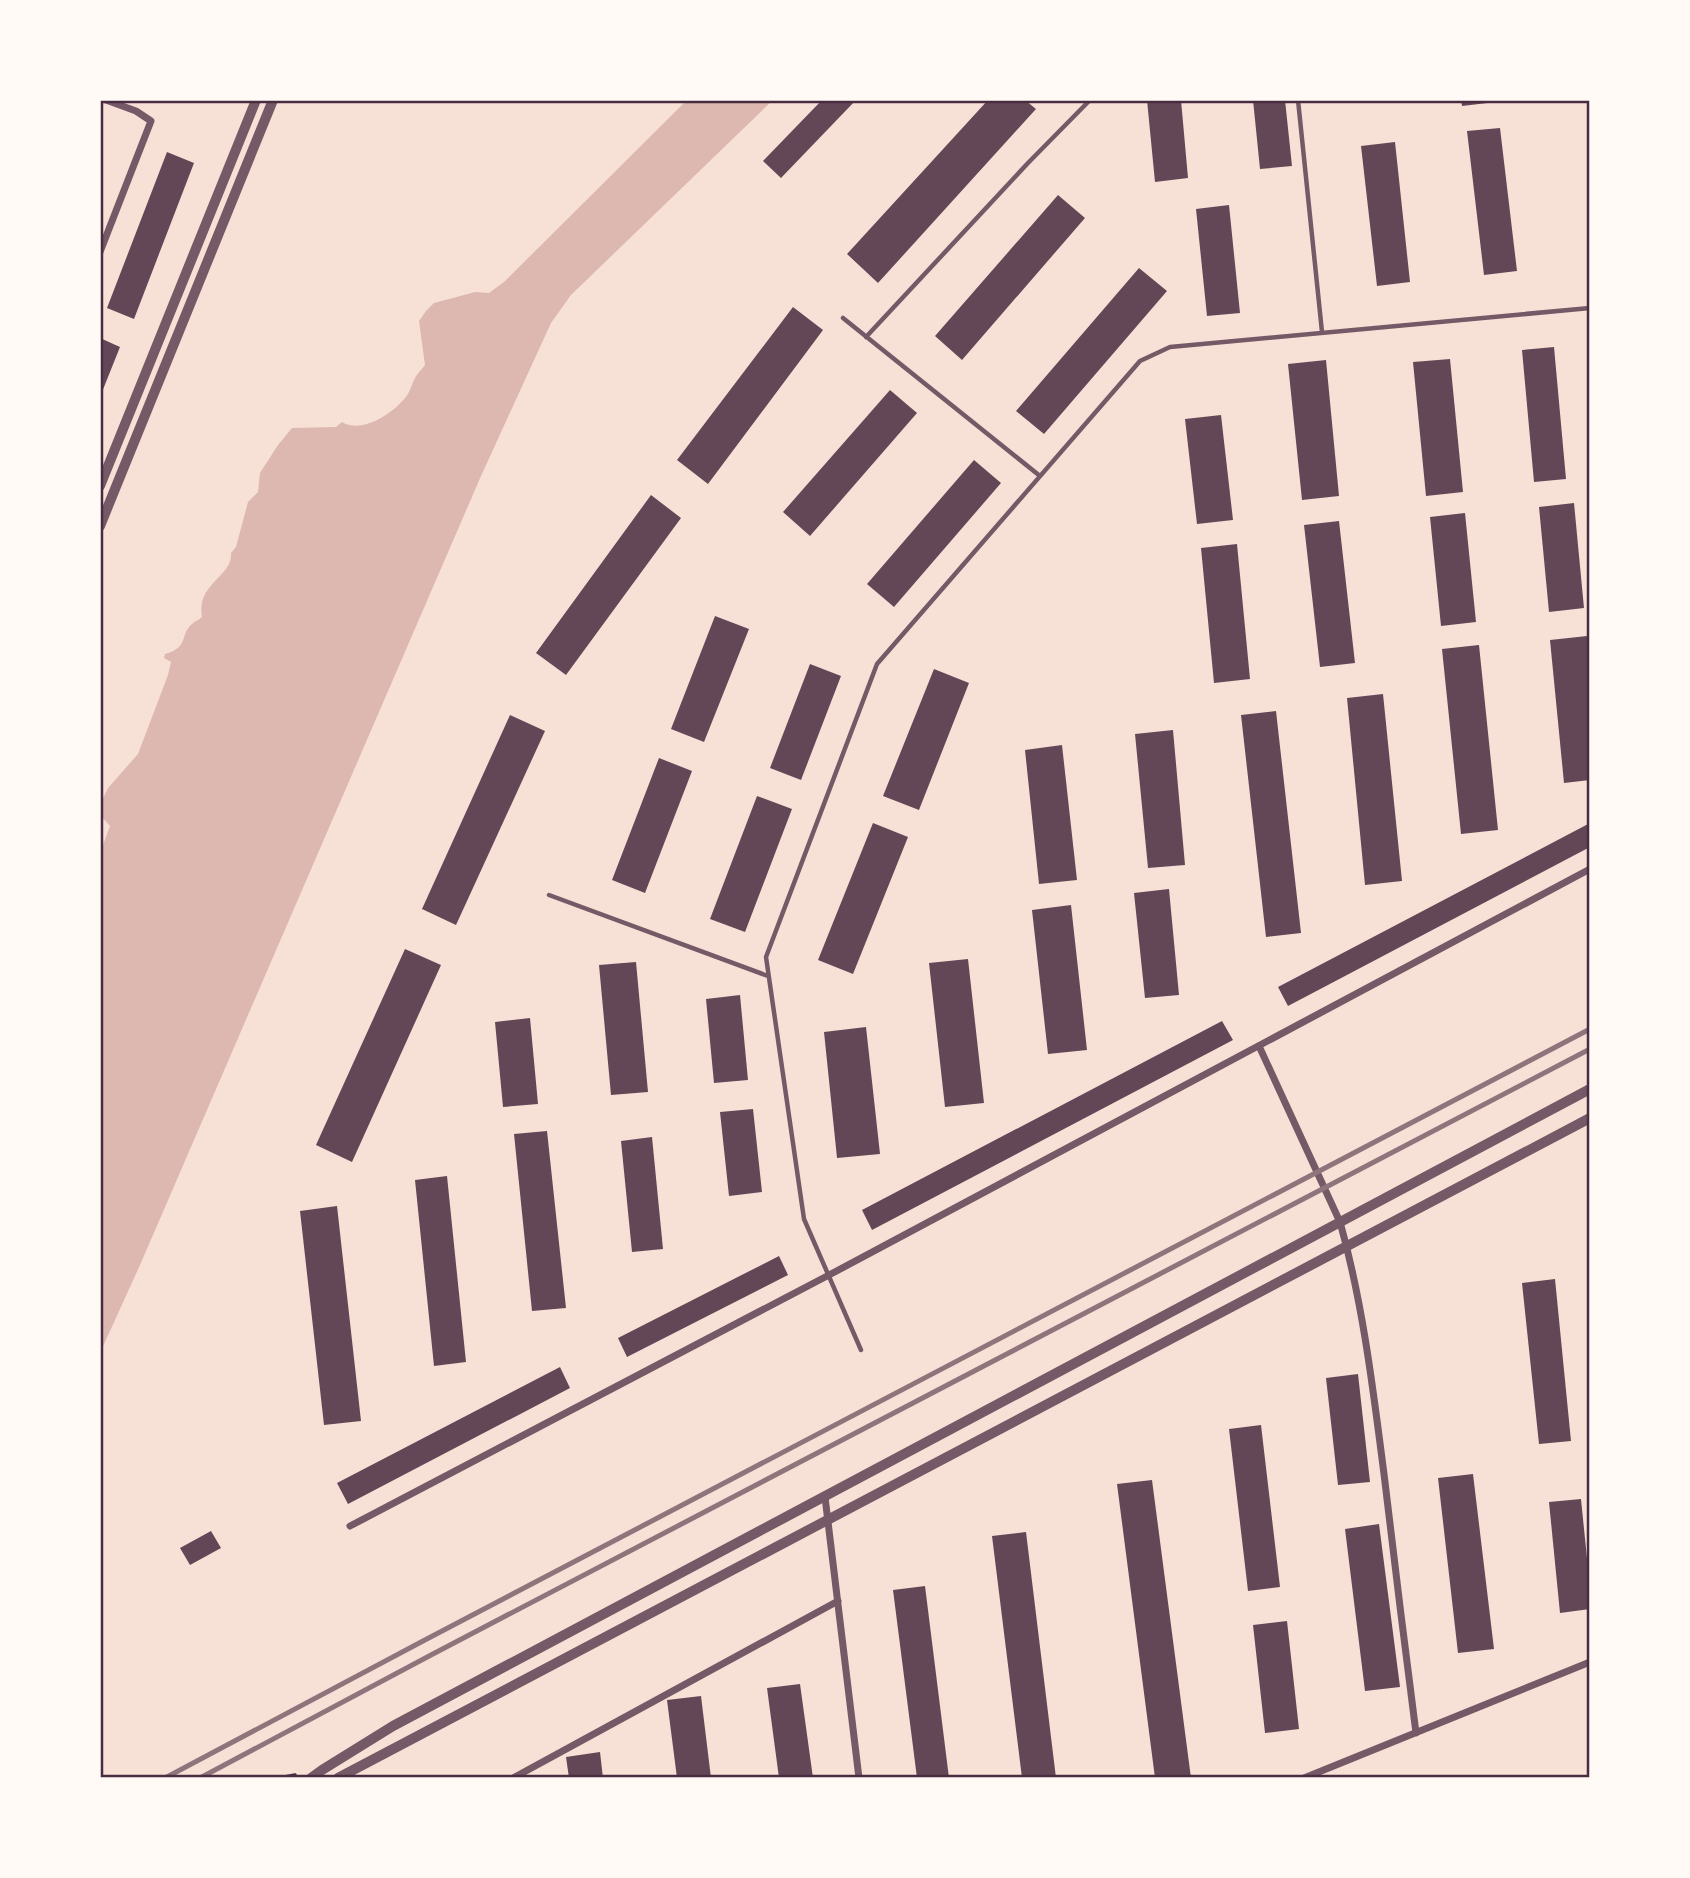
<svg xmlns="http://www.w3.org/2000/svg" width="1690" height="1878" viewBox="0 0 1690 1878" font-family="'Work Sans',sans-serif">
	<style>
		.water { fill: #dcb8b0 }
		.building { fill: #644757 }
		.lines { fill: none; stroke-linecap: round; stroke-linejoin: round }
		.path { stroke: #4a2c40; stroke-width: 3.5 }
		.service { stroke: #755966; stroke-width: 4.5 }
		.minor { stroke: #755966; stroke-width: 7 }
		.tertiary { stroke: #755966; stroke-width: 10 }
		.rail { stroke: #8f747c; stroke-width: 5 }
		.neatline { fill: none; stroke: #4a2c40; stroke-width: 2.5 }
	</style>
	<rect width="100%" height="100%" fill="#f7e1d7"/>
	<path class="water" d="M687,100H773L571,295L551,323L481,476L140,1265L100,1353V853L110,826L100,815L103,798L108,788L138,754L168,675L171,662L164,658L165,654C190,647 179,635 192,624C195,621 199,620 202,617C196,583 233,577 231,553L236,547L248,502L258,492L260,473L278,445L292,428L336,427L342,422C362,434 392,414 405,398C410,393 411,385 415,378C417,374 422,369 425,365L419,321L426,311L434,303L475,292L489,293L504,282Z"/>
	<path class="building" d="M822,100H856L781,178L763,161Z
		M988,100H1025L1036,109L878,283L847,254Z
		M1147,100H1181L1188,178L1155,182Z
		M1253,100H1285L1292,166L1260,169Z
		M1461,100H1496V102L1462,106Z
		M1500,128L1517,271L1484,275L1467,131Z
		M1395,142L1410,282L1377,286L1361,146Z
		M167,152L194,163L134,319L107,308Z
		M1058,195L1085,218L962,360L935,336Z
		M1229,205L1240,313L1207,316L1196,209Z
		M1139,268L1167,291L1044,434L1016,411Z
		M793,307L823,330L708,484L677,460Z
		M100,338L120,347L100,397Z
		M1554,347L1566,479L1534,482L1522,350Z
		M1450,359L1463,492L1426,496L1413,362Z
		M1326,360L1339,496L1302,500L1288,364Z
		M890,390L917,413L810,536L783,512Z
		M1221,415L1233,520L1197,524L1185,419Z
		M974,460L1001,483L894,607L867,584Z
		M651,495L681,518L566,675L536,653Z
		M1574,503L1584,608L1549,612L1539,507Z
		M1465,513L1476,622L1441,626L1430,517Z
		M1339,521L1355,663L1320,667L1304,525Z
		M1237,544L1250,679L1214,683L1201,548Z
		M715,616L749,629L704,742L671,729Z
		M1587,636L1590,671V780L1564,783L1550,640Z
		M1479,645L1498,830L1461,834L1442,649Z
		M810,664L841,676L801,780L770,768Z
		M934,669L969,683L919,810L883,796Z
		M1383,694L1402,881L1365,885L1347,698Z
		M1276,711L1301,933L1266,937L1241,715Z
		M510,715L545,731L456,925L422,909Z
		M1173,730L1185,865L1148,868L1135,734Z
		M1062,745L1077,880L1039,884L1025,750Z
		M659,758L692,771L645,893L612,880Z
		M757,796L792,809L745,932L710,919Z
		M873,823L908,837L853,974L818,960Z
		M1590,823V847L1288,1006L1278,987Z
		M1169,889L1179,995L1145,998L1134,893Z
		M1071,905L1087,1050L1048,1054L1032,910Z
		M405,949L441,965L352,1162L316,1145Z
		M968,959L984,1103L945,1107L929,963Z
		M636,962L648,1092L611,1095L599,965Z
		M740,995L748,1080L714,1083L706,999Z
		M530,1018L538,1104L503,1107L495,1022Z
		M1222,1021L1233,1040L872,1230L862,1210Z
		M866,1027L880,1154L837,1158L824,1032Z
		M753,1109L762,1192L729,1196L720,1112Z
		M547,1131L566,1308L532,1311L514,1134Z
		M652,1137L663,1249L632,1252L621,1141Z
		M447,1176L466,1362L434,1366L415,1180Z
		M337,1206L361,1421L324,1425L300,1211Z
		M779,1256L788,1275L627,1357L618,1338Z
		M1555,1279L1571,1441L1539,1444L1522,1283Z
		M560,1367L570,1388L348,1504L337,1483Z
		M1358,1374L1370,1482L1338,1485L1326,1378Z
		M1261,1425L1280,1587L1248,1591L1229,1429Z
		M1473,1474L1494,1649L1458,1653L1438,1478Z
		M1152,1480L1191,1778H1155L1117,1484Z
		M1581,1499L1590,1588V1609L1560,1613L1549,1502Z
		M1379,1524L1400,1687L1365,1691L1345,1529Z
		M211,1531L221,1548L190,1565L180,1548Z
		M1026,1532L1056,1778H1022L992,1536Z
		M925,1586L949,1778H917L893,1590Z
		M1287,1621L1299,1729L1265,1733L1253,1625Z
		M800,1684L813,1778H779L767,1688Z
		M701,1696L711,1778H677L667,1700Z
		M600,1752L603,1778H569L566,1757Z"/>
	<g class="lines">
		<path class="path" d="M279,1778L295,1775"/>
		<path class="service" d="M1298,100L1322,332
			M843,318L1040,476
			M866,337L1028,163L1090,100
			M549,895L768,976
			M861,1350L804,1219L766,957L877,664L1140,361L1170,347L1590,308"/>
		<path class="minor" d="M100,252L151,121L136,111L106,100
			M1259,1046L1340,1222C1363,1304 1373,1389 1384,1474C1394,1560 1405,1647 1416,1733
			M825,1497L859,1778
			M350,1526L829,1275L1590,869
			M513,1778L838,1601
			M1304,1778L1590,1662"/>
		<path class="tertiary" d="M100,486L256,100
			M100,526L273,100
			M311,1778L322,1770L393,1726L1590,1089
			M338,1778L1590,1118"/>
		<path class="rail" d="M165,1778L423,1641L1590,1029
			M200,1778L431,1655L1590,1049"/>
	</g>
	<rect width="1690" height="1878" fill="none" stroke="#fffaf5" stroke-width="203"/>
	<rect x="102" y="102" width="1486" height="1674" class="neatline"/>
</svg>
